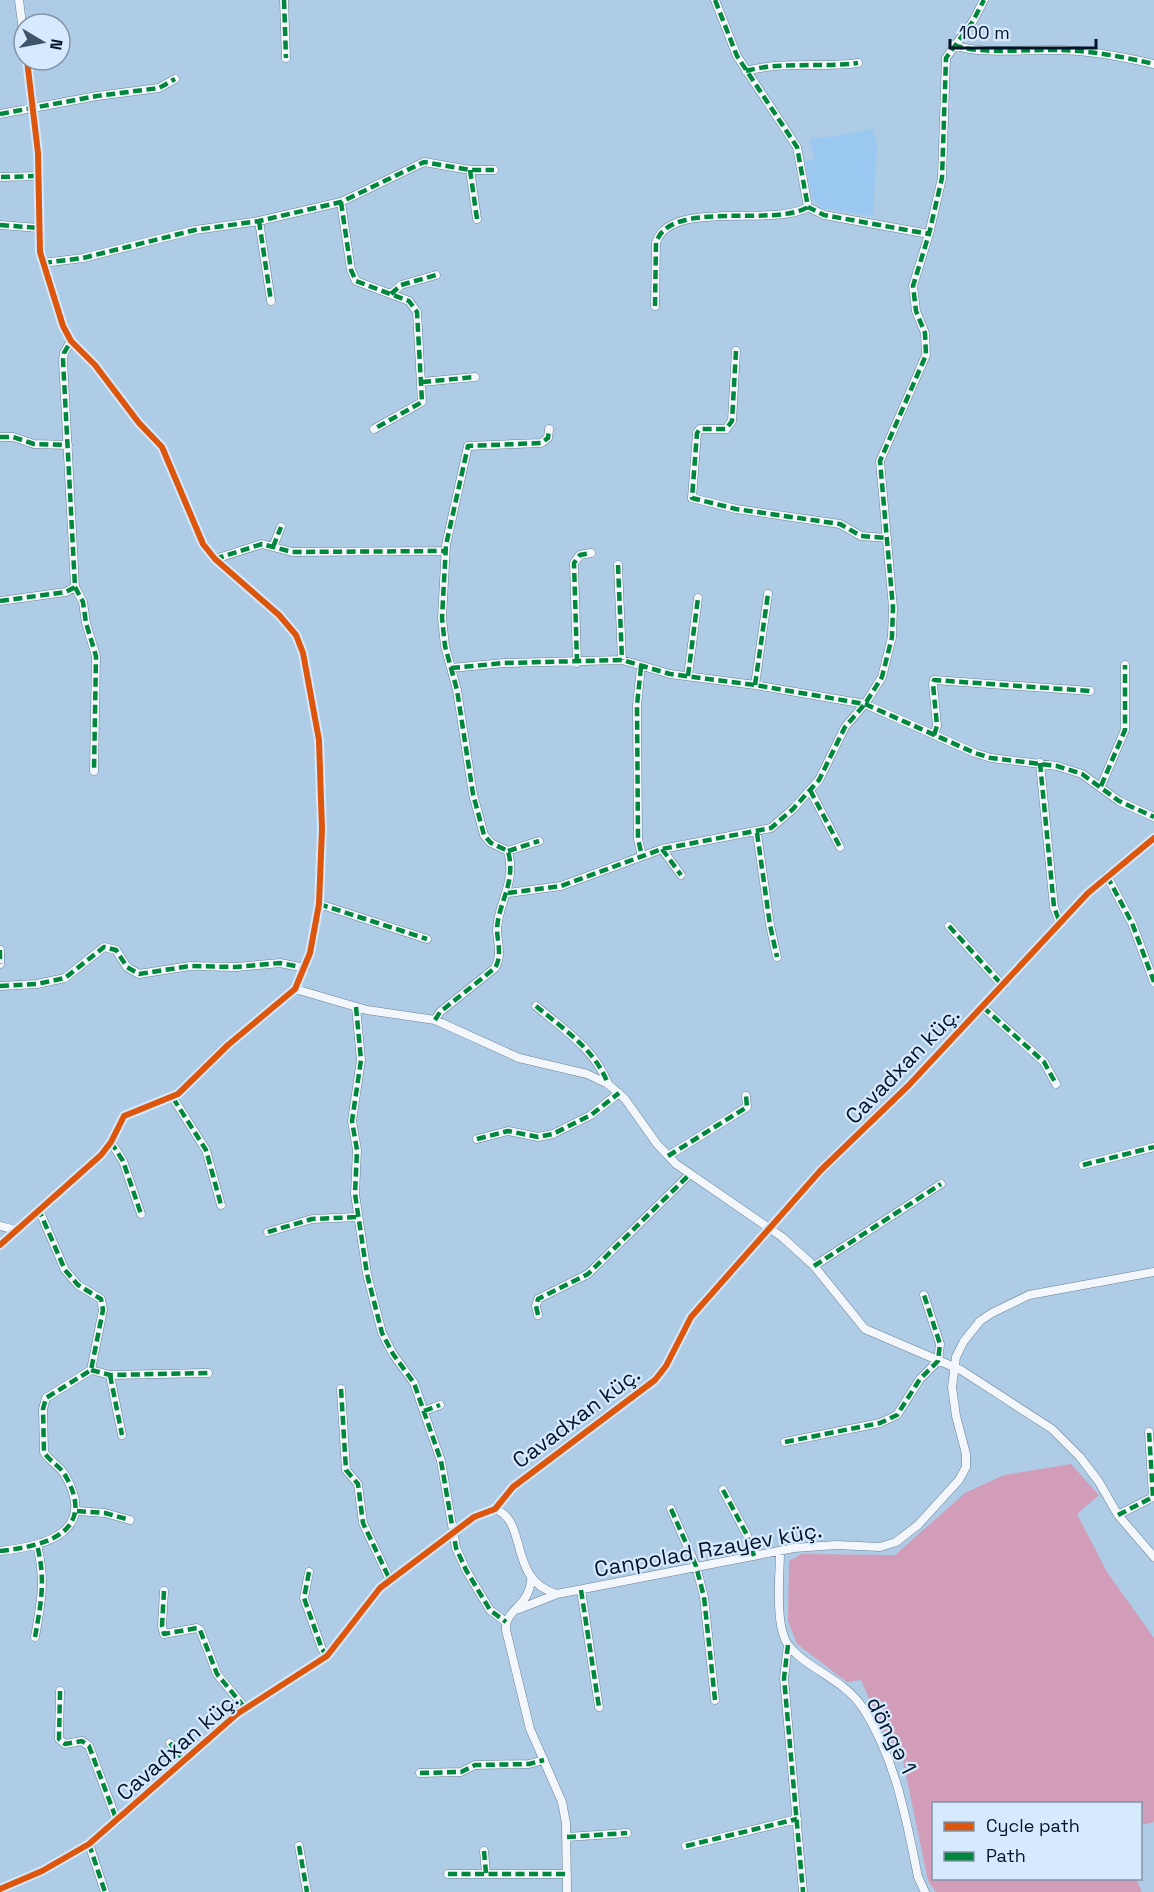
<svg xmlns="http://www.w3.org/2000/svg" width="1154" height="1892" viewBox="0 0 1154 1892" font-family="'Space Grotesk',sans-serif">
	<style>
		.built { fill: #9bc8f0 }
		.green { fill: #d19db8 }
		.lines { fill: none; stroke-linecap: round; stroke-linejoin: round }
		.street-casing { stroke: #6a8195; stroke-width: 9 }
		.street { stroke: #f3f7fb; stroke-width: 8 }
		.quiet { stroke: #00873e; stroke-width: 4.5; stroke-dasharray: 9 4.5; stroke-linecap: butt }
		.cycleway-casing { stroke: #d7eafd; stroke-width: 10 }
		.cycleway { stroke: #dc560d; stroke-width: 6 }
		.labels { text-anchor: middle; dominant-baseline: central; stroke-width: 4.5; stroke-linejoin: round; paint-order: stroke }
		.street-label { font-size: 22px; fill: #001429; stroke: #d7eafd }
	</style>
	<rect width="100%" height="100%" fill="#afcce6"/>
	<path class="built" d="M873,129L877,146L873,216L820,208L812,197L805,161L815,159L809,140Z"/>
	<path class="green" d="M1071,1464L1099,1495L1077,1514L1107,1572L1154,1638V1822L1141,1825L1140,1804H934V1878L1136,1879L1142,1892H936L928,1881L900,1746L890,1748L861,1680L847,1682L797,1644L788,1621L789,1561L802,1554L895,1555L965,1493L1004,1475Z"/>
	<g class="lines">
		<g class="street-casing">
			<path id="street" d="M19,0L24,39
				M284,0L286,58
				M715,0L737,56L797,147L808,207L824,215L929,234
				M954,45C980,55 1032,49 1061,50C1093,51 1124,57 1154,64
				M746,71C782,61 822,68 858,63
				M0,114L97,96L159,88L175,79
				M470,170L477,219
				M1,177L39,176
				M341,202L351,270L356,281L409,301L417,312L422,402L374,429
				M259,221L271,301
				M0,225L39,228
				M43,263L83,258L195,230L259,221L341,202L424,162L470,170H494
				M391,294L401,285L436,275
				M655,306L656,243C669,198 774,228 808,207
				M736,351L732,421L726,429H700L697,433L692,498L736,509L840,524L861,536L887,538
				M422,382L475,377
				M0,437H13L34,444L68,445
				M273,547L281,527
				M215,559L262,544L292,552L445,551
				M618,565L622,660
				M75,587L83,602L86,623L96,656L94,771
				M0,601L66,592L75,587L63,360L64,353L71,341
				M577,663L574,563L580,555L591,553
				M641,667L637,705L638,839L642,856
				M451,668L504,663L622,660L670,674L755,685L865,704L975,753L991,758L1057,766L1082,774L1119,801L1154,817
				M688,676L698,598
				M755,685L768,594
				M934,735L937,726L933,684L934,680L1090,691
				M1040,763L1054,907L1060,923
				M1101,786L1125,730V665
				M810,790L840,847
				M757,833L770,925L777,957
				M662,849L681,875
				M508,851L539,841
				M1107,876L1132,923L1154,982
				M508,893L561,886L662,849L771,828L793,809L819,780L845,727L865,704L882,677L892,637L893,608L880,461L926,355L925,333L916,311L913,286L929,234L942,178L946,58L973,21L984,0
				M319,904L427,939
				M949,926L1003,986
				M0,950V964
				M0,986L37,984L65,978L104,947L116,950L127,967L139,974L190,966L236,967L280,963L305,968
				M295,989L367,1010L435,1020L519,1058L587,1074L608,1084L625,1099L657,1144L676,1164L782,1237L814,1266L865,1329L961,1370L1052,1429L1080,1457L1099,1482L1118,1515L1154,1557
				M536,1006C563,1029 595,1049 608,1084
				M356,1007L361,1060L352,1121L357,1150L355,1194L367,1274L382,1333L393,1354L414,1383L441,1461L456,1548L466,1570L490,1610L506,1622
				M983,1007L1044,1062L1056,1084
				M435,1020L440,1012L495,968C502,956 498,945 497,931C497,904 517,883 508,851L491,843L484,835L473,794L457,690L445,646L442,618L446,545L468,446L541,443L548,438L549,429
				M173,1098L206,1150L221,1205
				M477,1139L508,1131L538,1137L553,1134L591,1115L619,1093
				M111,1142L123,1161L141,1214
				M668,1156L747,1107L746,1096
				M1083,1165L1154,1147
				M0,1226L16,1230
				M268,1232L312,1219L357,1217
				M0,1245L101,1155L111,1142L124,1116L178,1094L228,1045L295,989L310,953L319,904L322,829L319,740L303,653L296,635L279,615L215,559L203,544L162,447L139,423L95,365L71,341L63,326L40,252L38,153L27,60
				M814,1266L941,1184
				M538,1315L536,1306L538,1299L588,1274L689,1175
				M91,1370L110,1375L208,1373
				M110,1375L122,1435
				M341,1389L346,1470L358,1484L363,1523L390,1580
				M424,1411L440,1405
				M785,1442L880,1423L897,1415L920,1379L938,1361L940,1344L924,1295
				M723,1490L747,1535L754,1556
				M495,1509C529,1521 507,1580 557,1594L794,1548L836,1545L880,1547L896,1542L918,1525L959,1480L966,1467V1454L956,1416L952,1387L956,1357L964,1341L980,1321L992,1313L1029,1295L1154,1272
				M671,1509L696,1566L704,1597L715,1700
				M77,1511L105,1513L130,1520
				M1118,1515L1153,1497L1149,1432
				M0,1551C46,1546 98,1532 65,1475C60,1466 49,1461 44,1452L43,1409L46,1398L91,1370L103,1310L101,1299L78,1285L65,1270L39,1210
				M780,1551C780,1575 774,1627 789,1646C807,1669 844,1679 863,1708C896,1760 906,1818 918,1877L925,1892
				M309,1572L304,1598L322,1649L327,1656
				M531,1580C529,1607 504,1610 506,1630L530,1729L562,1802L566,1823L567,1892
				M581,1590L599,1707
				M164,1591L162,1626L164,1634L197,1628L200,1630L217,1674L245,1708
				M519,1609L557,1594
				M35,1637C41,1603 46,1580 37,1545
				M788,1645L784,1678L803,1892
				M60,1691L59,1739L65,1744L82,1741L89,1746L117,1821
				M170,1743L184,1761
				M420,1773L461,1772L475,1765L529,1764L544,1760
				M567,1837L627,1833
				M89,1844L105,1892
				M299,1846L307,1892
				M686,1846L797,1819
				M484,1851L486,1873
				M448,1874H567
				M0,1889L42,1871L89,1844L237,1714L327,1656L380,1588L474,1517L495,1509L513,1487L655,1380L666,1366L691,1317L821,1170L909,1085L1088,893L1154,838"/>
		</g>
		<use href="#street" class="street"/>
		<path class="quiet" d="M284,0L286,58
			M715,0L737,56L797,147L808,207L824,215L929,234
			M954,45C980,55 1032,49 1061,50C1093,51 1124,57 1154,64
			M746,71C782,61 822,68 858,63
			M0,114L97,96L159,88L175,79
			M470,170L477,219
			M1,177L39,176
			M341,202L351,270L356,281L409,301L417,312L422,402L374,429
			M259,221L271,301
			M0,225L39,228
			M43,263L83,258L195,230L259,221L341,202L424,162L470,170H494
			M391,294L401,285L436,275
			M655,306L656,243C669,198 774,228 808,207
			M736,351L732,421L726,429H700L697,433L692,498L736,509L840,524L861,536L887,538
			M422,382L475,377
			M0,437H13L34,444L68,445
			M273,547L281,527
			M215,559L262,544L292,552L445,551
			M618,565L622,660
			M75,587L83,602L86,623L96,656L94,771
			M0,601L66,592L75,587L63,360L64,353L71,341
			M577,663L574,563L580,555L591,553
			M641,667L637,705L638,839L642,856
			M451,668L504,663L622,660L670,674L755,685L865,704L975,753L991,758L1057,766L1082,774L1119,801L1154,817
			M688,676L698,598
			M755,685L768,594
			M934,735L937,726L933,684L934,680L1090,691
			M1040,763L1054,907L1060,923
			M1101,786L1125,730V665
			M810,790L840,847
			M757,833L770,925L777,957
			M662,849L681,875
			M508,851L539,841
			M1107,876L1132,923L1154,982
			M508,893L561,886L662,849L771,828L793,809L819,780L845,727L865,704L882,677L892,637L893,608L880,461L926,355L925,333L916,311L913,286L929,234L942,178L946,58L973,21L984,0
			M319,904L427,939
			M949,926L1003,986
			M0,950V964
			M0,986L37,984L65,978L104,947L116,950L127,967L139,974L190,966L236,967L280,963L305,968
			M536,1006C563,1029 595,1049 608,1084
			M356,1007L361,1060L352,1121L357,1150L355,1194L367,1274L382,1333L393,1354L414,1383L441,1461L456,1548L466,1570L490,1610L506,1622
			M983,1007L1044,1062L1056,1084
			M435,1020L440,1012L495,968C502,956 498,945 497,931C497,904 517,883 508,851L491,843L484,835L473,794L457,690L445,646L442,618L446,545L468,446L541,443L548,438L549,429
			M173,1098L206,1150L221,1205
			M477,1139L508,1131L538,1137L553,1134L591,1115L619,1093
			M111,1142L123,1161L141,1214
			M668,1156L747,1107L746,1096
			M1083,1165L1154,1147
			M268,1232L312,1219L357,1217
			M814,1266L941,1184
			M538,1315L536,1306L538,1299L588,1274L689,1175
			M91,1370L110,1375L208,1373
			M110,1375L122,1435
			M341,1389L346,1470L358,1484L363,1523L390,1580
			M424,1411L440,1405
			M785,1442L880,1423L897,1415L920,1379L938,1361L940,1344L924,1295
			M723,1490L747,1535L754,1556
			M671,1509L696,1566L704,1597L715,1700
			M77,1511L105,1513L130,1520
			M1118,1515L1153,1497L1149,1432
			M0,1551C46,1546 98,1532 65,1475C60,1466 49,1461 44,1452L43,1409L46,1398L91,1370L103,1310L101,1299L78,1285L65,1270L39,1210
			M309,1572L304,1598L322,1649L327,1656
			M581,1590L599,1707
			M164,1591L162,1626L164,1634L197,1628L200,1630L217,1674L245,1708
			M35,1637C41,1603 46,1580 37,1545
			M788,1645L784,1678L803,1892
			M60,1691L59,1739L65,1744L82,1741L89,1746L117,1821
			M170,1743L184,1761
			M420,1773L461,1772L475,1765L529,1764L544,1760
			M567,1837L627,1833
			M89,1844L105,1892
			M299,1846L307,1892
			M686,1846L797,1819
			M484,1851L486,1873
			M448,1874H567"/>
		<g class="cycleway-casing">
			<path id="cycleway" d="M0,1245L101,1155L111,1142L124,1116L178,1094L228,1045L295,989L310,953L319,904L322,829L319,740L303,653L296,635L279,615L215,559L203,544L162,447L139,423L95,365L71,341L63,326L40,252L38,153L27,60
				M0,1889L42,1871L89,1844L237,1714L327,1656L380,1588L474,1517L495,1509L513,1487L655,1380L666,1366L691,1317L821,1170L909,1085L1088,893L1154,838"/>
		</g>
		<use href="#cycleway" class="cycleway"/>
	</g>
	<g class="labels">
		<g class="street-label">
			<text transform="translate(902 1065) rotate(-46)">Cavadxan küç.</text>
			<text transform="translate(576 1417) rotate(-37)">Cavadxan küç.</text>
			<text transform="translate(708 1549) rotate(-10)">Canpolad Rzayev küç.</text>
			<text transform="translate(892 1735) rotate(63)">döngə 1</text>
			<text transform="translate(177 1746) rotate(-41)">Cavadxan küç.</text>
		</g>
	</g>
	<rect x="932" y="1802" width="210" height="78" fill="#d7eafd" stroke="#8194a8" stroke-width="1.5"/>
	<rect x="944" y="1822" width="30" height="9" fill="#dc560d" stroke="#8194a8" stroke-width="1.5"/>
	<text x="986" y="1832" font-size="18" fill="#001429">Cycle path</text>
	<rect x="944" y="1852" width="30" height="9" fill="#00873e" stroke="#8194a8" stroke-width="1.5"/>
	<text x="986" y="1862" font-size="18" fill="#001429">Path</text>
	<g transform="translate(42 42) rotate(100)"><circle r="28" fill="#d7eafd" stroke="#8194a8" stroke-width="1.5"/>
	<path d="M0-4.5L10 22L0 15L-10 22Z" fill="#3d546b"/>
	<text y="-9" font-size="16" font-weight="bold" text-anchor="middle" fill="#001429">N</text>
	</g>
	<path d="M950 39v9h146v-9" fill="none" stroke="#001429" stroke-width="3"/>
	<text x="959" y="39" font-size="18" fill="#001429" stroke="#d7eafd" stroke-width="4.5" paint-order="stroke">100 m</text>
</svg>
